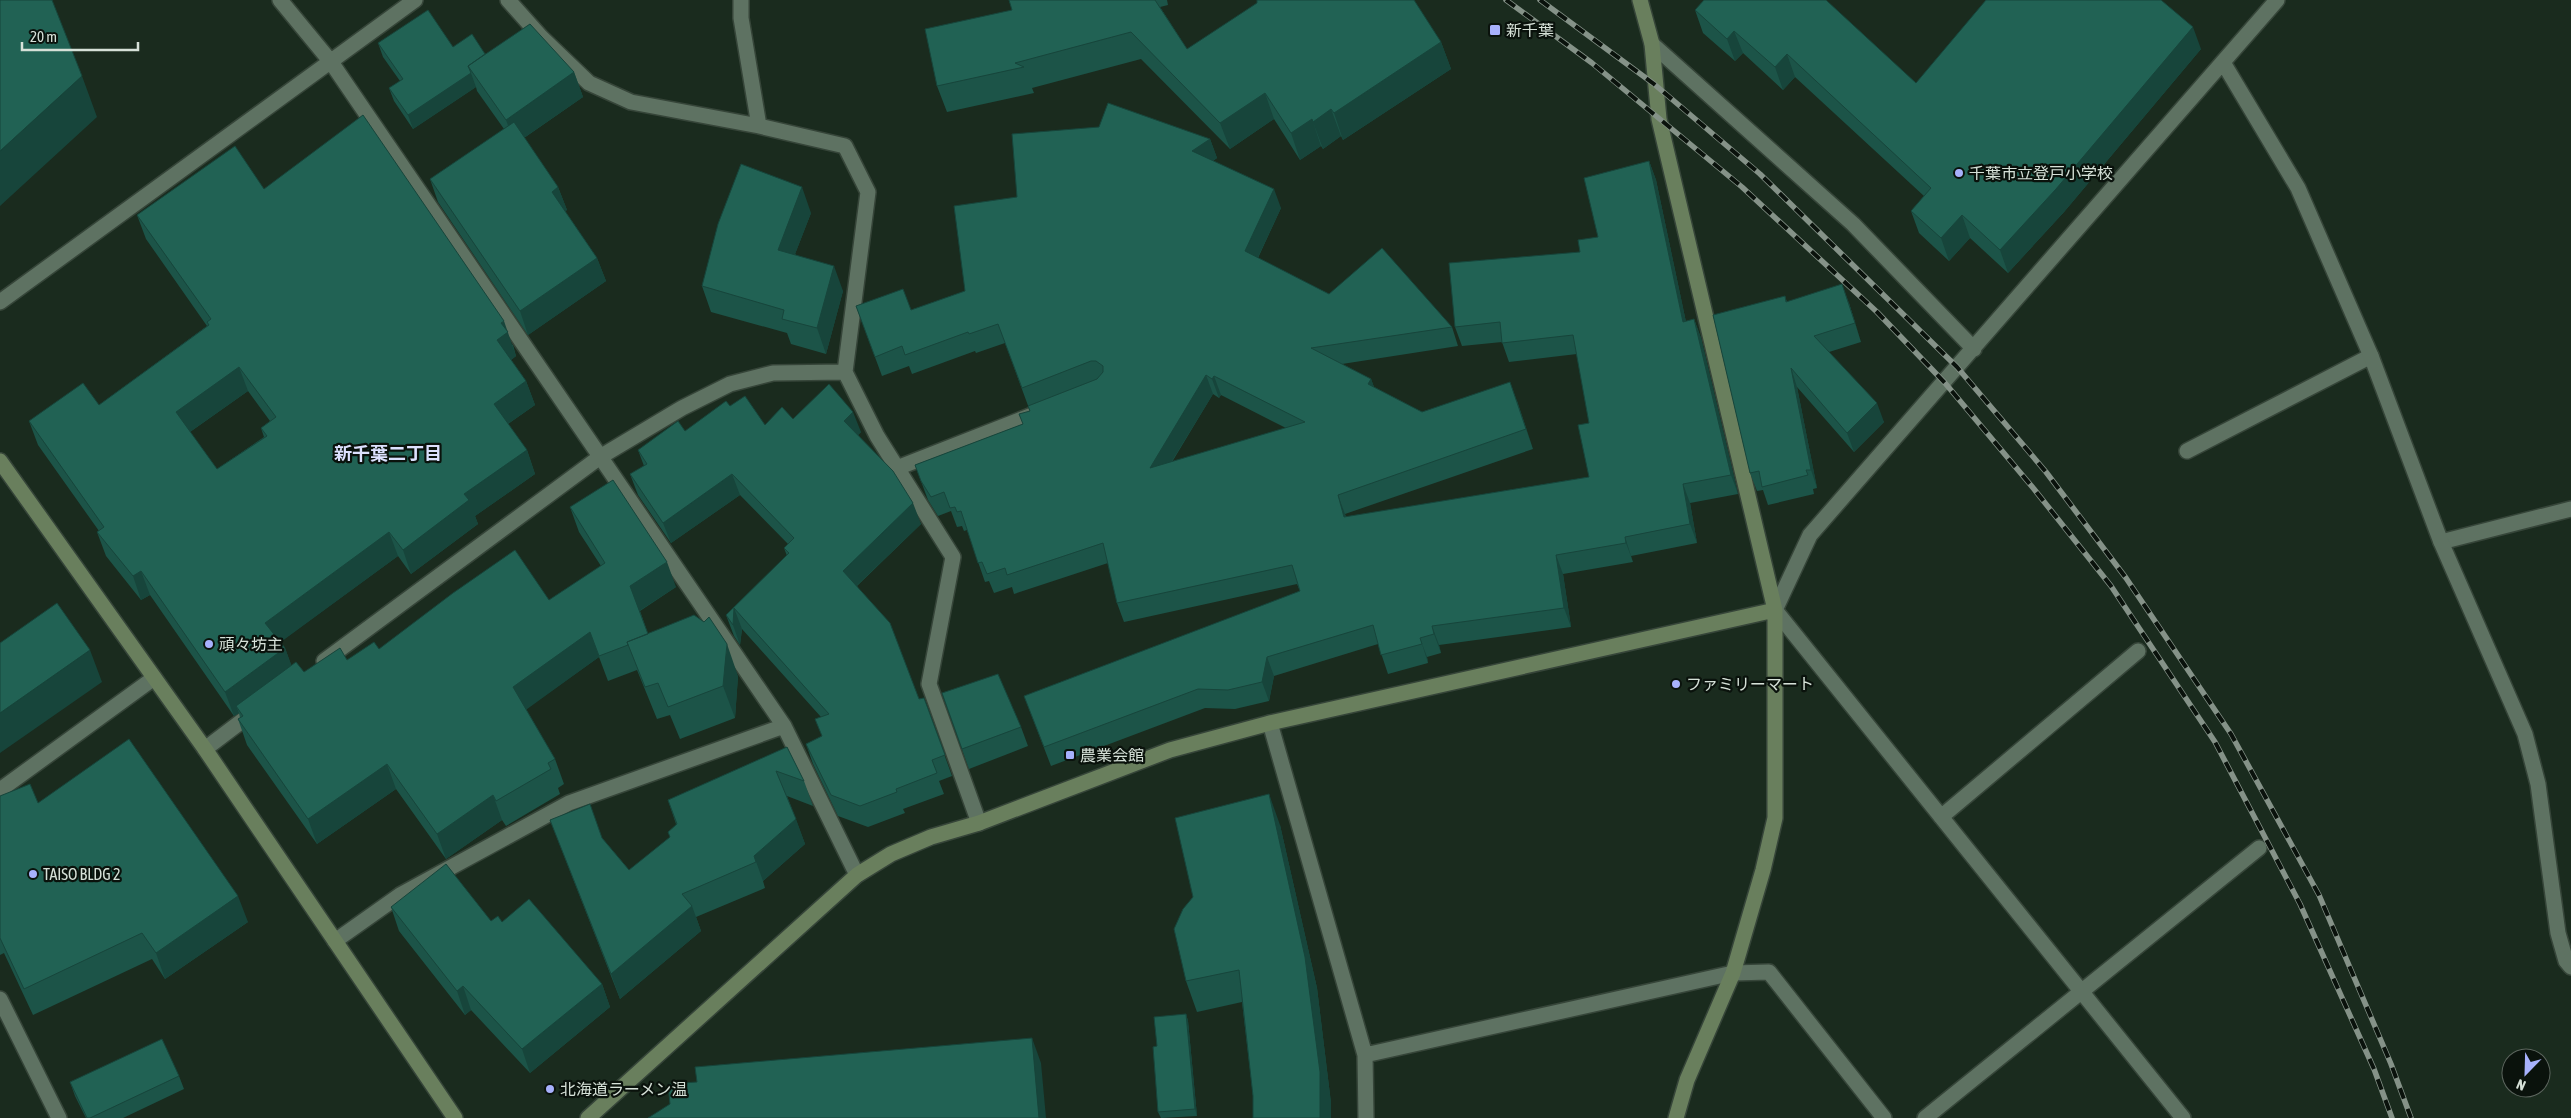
<svg xmlns="http://www.w3.org/2000/svg" width="2571" height="1118" viewBox="0 0 2571 1118" font-family="'Asap Condensed','Noto Sans JP',sans-serif">
	<style>
		.lines { fill: none; stroke-linecap: round; stroke-linejoin: round }
		.lane-casing { stroke: #364539; stroke-width: 18 }
		.street-casing { stroke: #364539; stroke-width: 18 }
		.secondary-casing { stroke: #364539; stroke-width: 18 }
		.lane { stroke: #5e7262; stroke-width: 15 }
		.street { stroke: #5e7262; stroke-width: 15 }
		.secondary { stroke: #697f5d; stroke-width: 15 }
		.rail-casing { stroke: #859288; stroke-width: 5.5 }
		.rail { stroke: #0a120c; stroke-width: 4; stroke-dasharray: 11; stroke-linecap: butt }
		.wall { fill: #1c5448; fill-rule: evenodd }
		.shaded-wall { fill: #17453b }
		.building { fill: #216254; stroke: #17453b; fill-rule: evenodd }
		.poi-dot { fill: #a7b1fc; stroke: #0a120c; stroke-width: 2 }
		.labels { text-anchor: middle; dominant-baseline: central; stroke-width: 4.5; stroke-linejoin: round; paint-order: stroke }
		.poi-label { font-size: 16px; fill: #d6e1d8; stroke: #0a120c; text-anchor: start }
		.neighbourhood-label { font-size: 18px; font-weight: bold; fill: #dce1fe; stroke: #0a120c }
	</style>
	<rect width="100%" height="100%" fill="#1a2b1e"/>
	<g class="lines">
		<g class="lane-casing">
			<path id="lane" d="M2187,451L2371,356
				M2441,542L2571,509"/>
		</g>
		<g class="street-casing">
			<path id="street" d="M280,0L331,62L784,726L857,875
				M508,0L541,37L589,83L631,102L759,126L845,146L868,192L845,372L877,436L953,557L929,684L979,823
				M741,0V18L759,126
				M1652,44L1853,224L1974,349
				M2224,64L2298,188L2371,356L2441,542L2525,734L2538,784L2558,933L2566,961L2571,967
				M0,302L415,0
				M897,468L1040,412
				M324,661L600,457L682,408L730,384L773,373L845,372
				M1270,723L1365,1055L1366,1118
				M205,749L255,711
				M0,790L154,678
				M1941,817L2138,651
				M335,941L400,895L569,803L784,726
				M0,999L59,1118
				M1365,1055L1733,973L1769,972L1884,1118
				M1925,1118L2259,848
				M2183,1118L1775,610L1810,535L2277,0"/>
		</g>
		<g class="secondary-casing">
			<path id="secondary" d="M1640,0L1652,44L1659,119L1775,610V818L1763,870L1733,973L1687,1080L1676,1118
				M0,461L205,749L455,1118
				M588,1118L857,875L891,854L931,837L979,823L1170,750L1270,723L1775,610"/>
		</g>
		<use href="#lane" class="lane"/>
		<use href="#street" class="street"/>
		<use href="#secondary" class="secondary"/>
		<g class="rail-casing">
			<path id="rail" d="M1506,0L1592,63L1742,187L1877,312L1945,383L2034,489L2111,586L2215,742L2300,904L2374,1069L2392,1118
				M1540,0L1654,84L1760,174L1957,367L2046,472L2126,578L2231,734L2319,895L2391,1064L2411,1118"/>
		</g>
		<use href="#rail" class="rail"/>
	</g>
	<path class="wall" d="M1009,0H1167L1168,5L1160,7L1187,49L1441,42L1451,69L1343,140L1341,136L1323,149L1321,146L1300,160L1274,119L1230,149L1141,59L1032,88L1034,93L947,112L937,86L1012,10Z
		M1695,10L1916,83L2201,49L2064,212L2008,273L1970,238L1949,261L1919,233L1911,211L1924,196L1795,77L1783,90L1743,53L1735,61L1703,33Z
		M378,43L453,47L574,72L583,97L524,138L558,187L567,210L565,211L597,258L606,281L528,335L438,202L430,179L504,129L477,91L476,87L413,129L394,101L389,88L400,81L383,57Z
		M1210,139L1217,158L1213,161L1281,208L1258,258L1329,294L1452,327L1458,346L1342,364L1371,379L1374,387L1422,412L1517,401L1533,449L1345,514L1346,517L1589,477V423L1577,354L1509,362L1502,342L1462,346L1455,327L1580,252L1598,237L1649,161L1656,180L1686,322L1694,319L1701,338L1738,494L1690,503L1697,543L1631,556L1633,562L1563,574L1571,627L1439,645L1441,653L1427,657L1428,663L1388,674L1378,644L1274,676L1269,701L1235,709L1205,708L1051,766L1024,696L1300,591L1297,584L1124,622L1117,603L1108,563L1014,594L1012,587L994,593L989,581L985,582L967,530L964,531L962,526L957,527L951,511L938,516L928,500L915,465L1023,424L1030,411L1005,343L976,353L975,351L912,374L909,366L882,376L856,306L911,310L965,291L1017,197ZM1213,394L1219,398L1221,395L1286,428L1172,462Z
		M264,189L513,345L516,356L511,360L526,381L535,405L508,424L527,450L535,474L475,516L478,524L411,574L398,556L280,642L285,648L291,665L304,672L549,600L601,566L579,532L570,507L676,587L640,611L648,634L738,676L735,718L680,739L670,715L657,719L637,670L608,681L599,657L526,709L555,759L564,784L558,788L560,794L506,826L502,820L446,859L396,789L317,844L247,745L238,719L240,718L239,713L234,716L150,595L141,600L106,556L97,532L99,531L38,445L29,421L99,405L207,326L146,239L137,215ZM248,391L270,421L261,428L264,437L217,469L190,432Z
		M811,213L795,254L843,291L826,354L791,344L787,333L711,312L702,286Z
		M1785,296L1787,302L1849,303L1861,342L1829,352L1884,422L1854,452L1797,387L1817,488L1813,489L1814,494L1768,505L1763,490L1757,491L1750,473Z
		M730,406L765,425L793,419L861,432L858,435L921,524L857,586L919,699L924,698L952,776L939,781L944,794L903,809L905,813L868,827L838,816L813,764L806,744L822,737L821,717L742,629L740,645L734,636L726,615L787,556L784,548L788,544L740,495L671,543L638,495L630,474L644,466L638,450L685,431Z
		M942,693L1021,727L1028,746L969,769Z
		M787,747L804,781L813,806L787,796L805,844L763,881L765,888L696,917L701,931L620,999L550,820L602,838L629,870L670,838L676,824L668,800Z
		M0,796L38,803L248,922L165,979L152,959L33,1015L4,953L0,955Z
		M1280,825L1317,988L1331,1103V1118H1253V1096L1242,1002L1197,1012L1186,981Z
		M391,907L491,921L502,922L602,984L610,1007L530,1073L471,1010L465,1015L399,931Z
		M1186,1014L1188,1021L1197,1116L1161,1118L1158,1112L1157,1046Z
		M179,1076L184,1089L123,1118H86L75,1096L70,1082Z"/>
	<path class="shaded-wall" d="M2193,27L2201,49L2064,212L2008,273L2000,250Z
		M1734,31L1743,53L1735,61L1727,39Z
		M1441,42L1451,69L1343,140L1334,113Z
		M1787,54L1795,77L1783,90L1775,67Z
		M574,72L583,97L515,144L506,120Z
		M471,73L476,87L413,129L408,115Z
		M82,76L97,117L0,206V151Z
		M1265,93L1274,119L1230,149L1220,123Z
		M1331,109L1341,136L1323,149L1313,122Z
		M1312,119L1321,146L1300,160L1291,133Z
		M1210,139L1217,158L1199,170L1192,151Z
		M1649,161L1656,180L1690,341L1683,322Z
		M558,187L567,210L560,215L552,192Z
		M802,187L811,213L787,275L778,250Z
		M1274,189L1281,208L1252,270L1245,251Z
		M1962,215L1970,238L1949,261L1941,238Z
		M597,258L606,281L528,335L520,311Z
		M834,266L843,291L826,354L817,328Z
		M1842,284L1849,303L1861,342L1855,323Z
		M1694,319L1701,338L1738,494L1731,475Z
		M504,321L516,356L506,364L497,340L501,323Z
		M239,367L248,391L184,436L176,412Z
		M1791,368L1797,387L1817,488L1811,470Z
		M1206,375L1213,394L1156,487L1150,468Z
		M1214,376L1221,395L1219,398L1212,379Z
		M1371,379L1378,398L1368,384Z
		M526,381L535,405L502,428L494,404Z
		M1510,382L1517,401L1533,449L1526,429Z
		M1877,403L1884,422L1854,452L1847,433Z
		M853,412L861,432L851,442L844,421Z
		M527,450L535,474L475,516L478,524L411,574L403,550L464,494Z
		M732,474L740,495L671,543L663,523Z
		M1683,484L1690,503L1697,543L1690,524Z
		M1338,495L1345,514L1350,536L1344,517Z
		M913,503L921,524L851,591L843,571Z
		M389,532L398,556L274,647L265,623Z
		M1625,537L1631,556L1633,562L1626,543Z
		M1556,555L1563,574L1571,627L1564,608Z
		M667,562L676,587L639,611L630,586Z
		M141,571L150,595L141,600L133,576Z
		M734,608L742,629L740,645L733,625Z
		M1432,626L1439,645L1441,653L1434,634Z
		M590,632L599,657L523,712L513,687Z
		M1420,638L1427,657L1428,663L1422,644Z
		M727,644L738,676L735,718L723,686Z
		M285,648L294,672L236,706L239,713L234,716L225,692Z
		M90,650L102,682L0,753V713Z
		M1267,657L1274,676L1269,701L1262,682Z
		M387,764L396,789L317,844L308,819Z
		M1269,794L1280,825L1317,988L1331,1103V1118H1320Z
		M493,795L502,820L446,859L437,834Z
		M796,819L805,844L763,881L754,856Z
		M238,896L248,922L165,979L156,953Z
		M692,906L701,931L620,999L611,974Z
		M602,984L610,1007L530,1073L522,1049Z
		M463,986L471,1010L465,1015L457,991Z
		M1186,1014L1188,1021L1197,1116L1195,1109Z
		M1032,1038L1041,1063L1046,1118H1039Z"/>
	<path class="building" d="M0,0H52L82,76L0,151Z
		M1009,0H1155L1187,49L1257,3V0H1414L1441,42L1334,113L1331,109L1313,122L1312,119L1291,133L1265,93L1220,123L1131,32L1015,63L1024,67L937,86L925,29L1012,10Z
		M1704,0H1826L1916,83L1986,0H2161L2193,27L2056,189L2000,250L1962,215L1941,238L1911,211L1931,188L1787,54L1775,67L1734,31L1727,39L1695,10Z
		M428,10L453,47L472,34L485,54L468,66L471,73L408,115L389,88L403,79L378,43Z
		M530,24L574,72L506,120L468,66Z
		M1108,103L1210,139L1192,151L1274,189L1245,251L1329,294L1382,248L1452,327L1311,348L1371,379L1368,384L1422,412L1510,382L1526,429L1338,495L1344,517L1589,477L1578,425L1589,423L1573,335L1502,343L1500,322L1455,327L1449,263L1580,252L1578,240L1598,237L1584,178L1649,161L1683,322L1694,319L1731,475L1683,484L1690,524L1625,537L1626,543L1556,555L1564,608L1432,626L1434,634L1420,638L1422,644L1381,655L1373,625L1267,657L1262,682L1228,690L1198,689L1044,747L1024,696L1300,591L1292,565L1117,603L1103,543L1007,575L1005,568L987,574L982,562L978,563L961,511L957,512L955,507L950,508L944,492L931,497L921,481L915,465L1023,424L1019,414L1030,411L1028,406L1097,379L1103,372V366L1096,361H1091L1022,388L998,324L969,334L968,332L905,355L902,346L875,357L856,306L903,289L911,310L965,291L954,206L1017,197L1012,134L1099,127ZM1206,375L1212,379L1214,376L1305,422L1150,468Z
		M363,115L504,321L501,323L508,332L497,340L526,381L494,404L527,450L464,494L469,500L403,550L389,532L265,623L285,648L225,692L141,571L133,576L97,532L104,527L29,421L83,383L99,405L209,325L207,322L211,319L137,215L235,146L264,189ZM239,367L276,417L261,428L267,436L217,469L176,412Z
		M514,122L558,187L552,192L597,258L520,311L430,179Z
		M741,164L802,187L778,250L834,266L817,328L782,319L784,310L702,286L718,224Z
		M1842,284L1855,323L1814,336L1877,403L1847,433L1791,368L1811,470H1806L1808,475L1762,487L1759,471L1750,473L1713,315L1785,296L1786,302Z
		M829,384L853,412L844,421L893,471L913,503L843,571L890,623L919,699L924,698L945,755L932,760L937,773L896,789L897,792L860,806L831,795L806,744L822,736L815,719L829,714L734,608L733,625L726,615L789,553L784,548L794,538L732,474L663,523L630,474L647,464L638,450L678,421L685,431L726,401L730,406L745,396L765,425L782,407L793,419Z
		M613,480L667,562L630,586L648,634L627,642L628,645L599,656L590,632L513,687L555,759L548,763L551,769L496,801L493,795L437,834L387,764L308,819L238,719L243,716L236,706L296,662L304,672L340,648L347,660L374,642L379,649L453,593L515,550L549,600L605,563L570,507Z
		M57,603L90,650L0,713V643Z
		M694,615L704,622L709,617L727,644L723,686L668,707L658,683L645,687L627,642Z
		M998,674L1021,727L962,749L942,693Z
		M129,739L238,896L156,953L142,933L24,989L0,938V796L30,784L38,803Z
		M787,747L804,781L776,771L796,819L754,856L756,862L682,894L692,906L611,974L550,820L590,804L602,838L629,870L670,837L668,832L677,824L668,800Z
		M1269,794L1305,957L1320,1072V1118H1253V1096L1239,970L1186,981L1174,929L1183,909L1193,897L1175,818Z
		M446,864L491,921L498,916L502,922L529,899L602,984L522,1049L463,986L457,991L391,907Z
		M1186,1014L1195,1109L1158,1112L1153,1047L1157,1046L1154,1017Z
		M1032,1038L1039,1118H648L670,1104L668,1084L697,1082L695,1067Z
		M162,1039L179,1076L90,1118H87L70,1082Z"/>
	<g class="poi-dot">
		<rect x="1489" y="24" width="12" height="12" rx="2.5"/>
		<circle cx="1959" cy="173" r="5"/>
		<circle cx="209" cy="644" r="5"/>
		<circle cx="1676" cy="684" r="5"/>
		<rect x="1065" y="750" width="10" height="10" rx="2.5"/>
		<circle cx="33" cy="874" r="5"/>
		<circle cx="550" cy="1089" r="5"/>
	</g>
	<g class="labels">
		<g class="poi-label">
			<text x="1506" y="30">新千葉</text>
			<text x="1969" y="173">千葉市立登戸小学校</text>
			<text x="219" y="644">頑々坊主</text>
			<text x="1686" y="684">ファミリーマート</text>
			<text x="1080" y="755">農業会館</text>
			<text x="43" y="874">TAISO BLDG 2</text>
			<text x="560" y="1089">北海道ラーメン温</text>
		</g>
		<g class="neighbourhood-label">
			<text x="388" y="453">新千葉二丁目</text>
		</g>
	</g>
	<g transform="translate(2526 1073) rotate(203)"><circle r="24" fill="#0a120c" stroke="#5c655e"/>
	<path d="M0-4L9 19L0 12L-9 19Z" fill="#a7b1fc"/>
	<text y="-8" font-size="14" font-weight="bold" text-anchor="middle" fill="#d6e1d8">N</text>
	</g>
	<path d="M22 42v8h116v-8" fill="none" stroke="#d6e1d8" stroke-width="2.5"/>
	<text x="30" y="42" font-size="15" fill="#d6e1d8" stroke="#0a120c" stroke-width="4" paint-order="stroke">20 m</text>
</svg>
